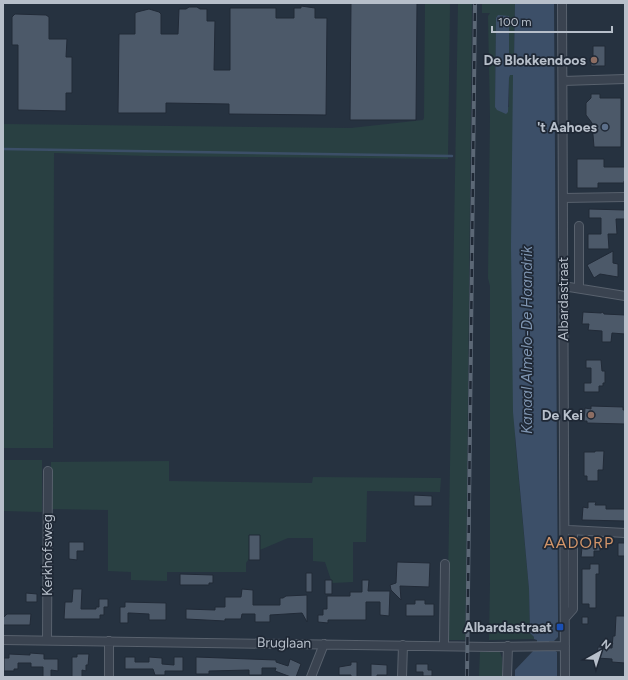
<svg xmlns="http://www.w3.org/2000/svg" width="628" height="680" viewBox="0 0 628 680" font-family="Figtree,sans-serif">
	<style>
		.green { fill: #294042 }
		.water { fill: #3c4f68 }
		.lines { fill: none; stroke-linecap: round; stroke-linejoin: round }
		.stream { stroke: #3c4f68; stroke-width: 2.5 }
		.building { fill: #4c5969; stroke: #212a37 }
		.minor-casing { stroke: #58616d; stroke-width: 10 }
		.minor { stroke: #3a4350; stroke-width: 8 }
		.rail-casing { stroke: #5c6876; stroke-width: 4 }
		.rail { stroke: #1f2835; stroke-width: 2.5; stroke-dasharray: 8; stroke-linecap: butt }
		.education-dot { fill: #8d6e63; stroke: #1f2835; stroke-width: 1.5 }
		.service-dot { fill: #5c6f8a; stroke: #1f2835; stroke-width: 1.5 }
		.transit-dot { fill: #1a4fb4; stroke: #1f2835; stroke-width: 1.5 }
		.labels { text-anchor: middle; dominant-baseline: central; stroke-width: 3.5; stroke-linejoin: round; paint-order: stroke }
		.poi-label { font-size: 14px; font-weight: bold; fill: #b7bfca; stroke: #1f2835; text-anchor: end }
		.street-label { font-size: 14px; fill: #b7bfca; stroke: #1f2835 }
		.water-label { font-size: 15px; font-style: italic; fill: #7f95b1; stroke: #1f2835 }
		.quarter-label { font-size: 16px; letter-spacing: 1px; fill: #d39569; stroke: #1f2835 }
	</style>
	<rect width="100%" height="100%" fill="#263240"/>
	<path class="green" d="M425,3H450L448,159L147,156L54,153L53,448H3V124L351,128L423,120L424,118Z
		M458,3H472L466,588L465,640H447Z
		M482,3H515L514,59L512,61L509,60V16L496,18L495,107H509V78L510,75H513L515,439L529,589L530,633L534,637V639L489,640L490,583V286L488,278L490,117L488,16L490,13H482Z
		M3,460H42V512L3,511Z
		M169,461V481L312,483L313,477L441,478L440,492L367,491L366,542H353V582L332,583L325,562L313,561V538H288L253,553L246,563V572H167V581L131,580V572L108,571V510L50,509L51,462Z
		M480,652H500L502,658V677H479Z"/>
	<path class="water" d="M515,3H554L558,615V637L554,641H549L548,649L554,650L557,652V677H515V670L534,650L537,649V640L534,639V637L530,633L529,589L513,412L511,246L513,75H510L509,78L508,112L506,114L497,110L495,107L496,18L498,15L509,16V60L512,61L514,59Z"/>
	<g class="lines">
		<path class="stream" d="M3,149L452,156"/>
	</g>
	<path class="building" d="M351,3H417L416,120H350Z
		M301,6L315,8V18H327L326,115L229,114V104L166,103V113H118L119,34H135V13L137,12L149,9L159,12L161,14V34H178L179,9H186L189,7H197L200,9H207V21H215L214,70H230V8H276V18H294V8H301Z
		M15,14L46,15L49,17V39H67L66,57H72V93H66V111L18,110V45H12V17Z
		M593,46H605V66H591V58H593Z
		M591,94H600V98H621V147H594L592,123L586,115V103L591,98Z
		M577,159H604V167H625V181H624V183H598V188H577Z
		M589,209L625,210V219H616L617,234H608L609,249H588V234H601V218H589Z
		M613,251V263L618,264V277L600,274L594,278L587,265Z
		M583,312L601,313L603,312L604,314L625,315V334L612,333L611,342H602V331L588,330L589,324H582Z
		M586,360H601L602,371H605V383H603V386H599V392H584V383H591V368H586Z
		M591,406L623,407V410H625V424L587,423V421H584L585,408L591,409Z
		M595,451H604L603,470H598V481H587V476H584V452H595Z
		M414,495L432,496V506H414Z
		M588,502H596L595,505H606V509H625V521L582,520L583,507L588,508Z
		M249,535H260V560H249Z
		M69,542H84V551H77V560L69,559Z
		M618,543H625V556H618Z
		M590,544H600V551H594V557H581L582,548H590Z
		M397,562L430,563L429,587L400,586L401,600L391,590L390,585L396,583Z
		M590,564H599V574H596V608H589V604H582V569H590Z
		M306,573H312V592H306Z
		M180,574L213,575V583H209V585H180Z
		M325,580H332V594H325Z
		M362,580H369L368,591H390L389,616L380,615V602H366V620H328V623L318,622V615H323V609H327V596H350V592H362Z
		M73,589H82L81,609H96V607H99V599H108V607H104V615H100V619H64L65,602H72Z
		M242,589L253,590V605H280V598H283L286,596L307,595V622L302,613L270,615V622H255V614H242L241,619H225V621L186,619V609L215,610V607H225V597H241Z
		M26,593L37,594V602H26Z
		M415,600H425V604H434V616H406V604H415Z
		M125,602L166,603V620H149V614L130,613H128V623H120V607H125Z
		M7,614H31L30,625H3V618Z
		M616,616H625V663L612,662V659L597,658L598,647L612,648L613,636H615Z
		M582,617H588V624H582Z
		M30,653L44,654V659H58V671L51,670V677H43V667H31V663H18V669H14V671H4V658H9V654L30,655Z
		M77,654H89L88,665H86V671L82,670V677H72V657H77Z
		M125,657H135V662H149V657L162,658V664L174,665V657H183V671H165V675H155L153,669H125Z
		M196,657L276,660V662L288,666L290,659L301,664L296,677H291L275,671L276,668H262V675H249V670L209,671V674H196Z
		M351,662H357V677H351V675H339V667L351,665Z
		M371,664L387,665V675H377V677H371Z
		M416,664H428V670H432V676H423V672H416Z"/>
	<g class="lines">
		<g class="minor-casing">
			<path id="minor" d="M562,3L565,677
				M563,81L625,79
				M563,198L625,197
				M579,226V288
				M563,286L625,296
				M569,530L625,533
				M565,618L573,609V531
				M3,640L491,647L565,646
				M47,640L48,471
				M444,645L445,564
				M109,677V641
				M311,677L324,644
				M402,677L403,645
				M507,677L508,646"/>
		</g>
		<use href="#minor" class="minor"/>
		<g class="rail-casing">
			<path id="rail" d="M467,677L475,3"/>
		</g>
		<use href="#rail" class="rail"/>
	</g>
	<g class="education-dot">
		<circle cx="594" cy="60" r="4"/>
		<circle cx="591" cy="415" r="4"/>
	</g>
	<circle class="service-dot" cx="605" cy="127" r="4"/>
	<rect class="transit-dot" x="556" y="623" width="8" height="8" rx="2"/>
	<g class="labels">
		<g class="poi-label">
			<text x="586" y="60">De Blokkendoos</text>
			<text x="597" y="127">'t Aahoes</text>
			<text x="583" y="415">De Kei</text>
			<text x="552" y="627">Albardastraat</text>
		</g>
		<g class="street-label">
			<text transform="translate(563 299) rotate(-90)">Albardastraat</text>
			<text transform="translate(47 555) rotate(-90)">Kerkhofsweg</text>
			<text transform="translate(284 643) rotate(1)">Bruglaan</text>
		</g>
		<g class="water-label">
			<text transform="translate(527 340) rotate(-90)">Kanaal Almelo-De Haandrik</text>
		</g>
		<g class="quarter-label">
			<text x="579" y="542">AADORP</text>
		</g>
	</g>
	<rect width="628" height="680" fill="none" stroke="#b7bfca" stroke-width="8"/>
	<g transform="translate(600 652) rotate(39)" stroke="#1f2835" stroke-width="3" paint-order="stroke">
	<path d="M0-3L7 15L0 10L-7 15Z" fill="#b7bfca"/>
	<text y="-6" font-size="11" font-weight="bold" text-anchor="middle" fill="#b7bfca">N</text>
	</g>
	<path d="M492 26v6h120v-6" fill="none" stroke="#b7bfca" stroke-width="2"/>
	<text x="498" y="26" font-size="12" fill="#b7bfca" stroke="#1f2835" stroke-width="3" paint-order="stroke">100 m</text>
</svg>
